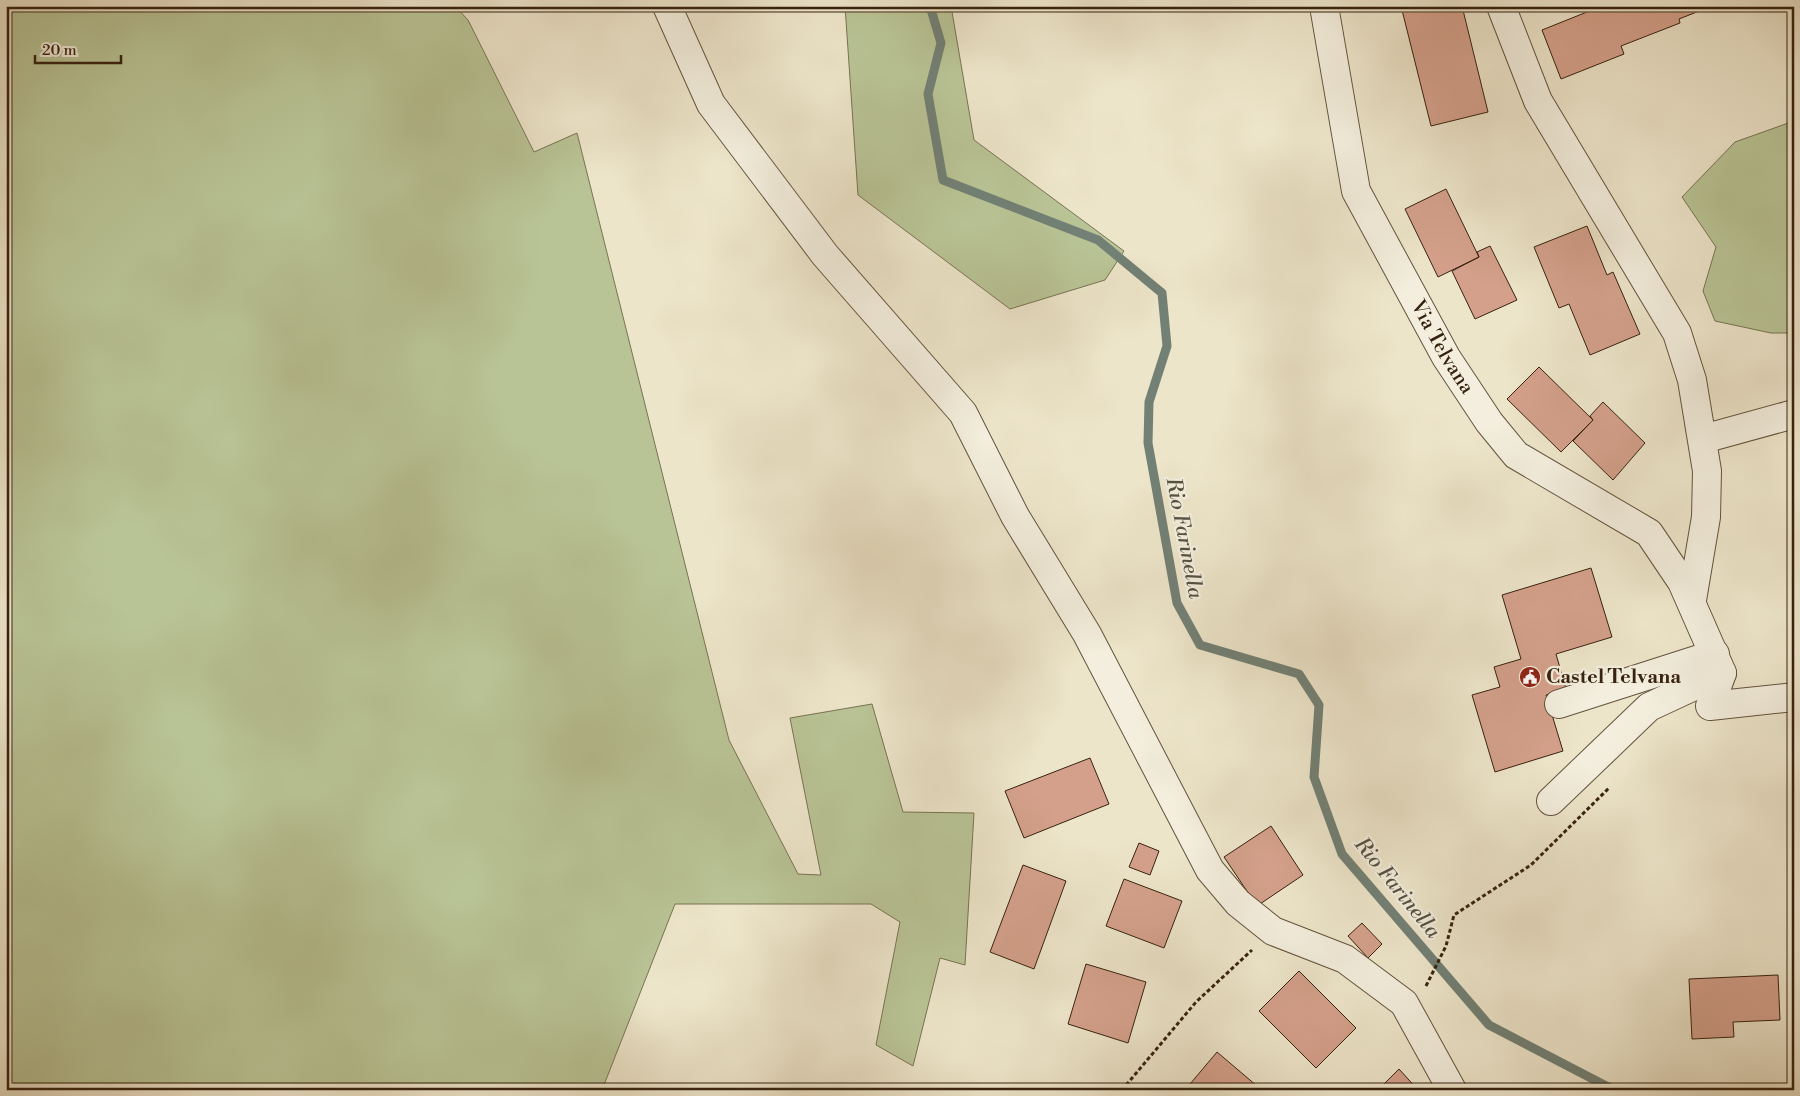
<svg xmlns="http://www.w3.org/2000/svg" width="1800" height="1096" viewBox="0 0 1800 1096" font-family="'Libre Bodoni',serif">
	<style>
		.green { fill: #b9c496; stroke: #787352 }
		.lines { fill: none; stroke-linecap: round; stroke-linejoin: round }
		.stream { stroke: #728075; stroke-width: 9 }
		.building { fill: #d4a08b; stroke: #37220f }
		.minor-casing { stroke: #64533e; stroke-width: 30 }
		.path { stroke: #37220f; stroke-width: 3; stroke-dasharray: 4 2.5; stroke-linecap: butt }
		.minor { stroke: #f3eedd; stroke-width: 28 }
		.labels { text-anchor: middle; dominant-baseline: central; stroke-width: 4.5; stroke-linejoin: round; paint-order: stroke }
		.street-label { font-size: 20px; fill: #37220f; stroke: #f3eedd }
		.poi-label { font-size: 20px; font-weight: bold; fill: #37220f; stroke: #f3eedd; text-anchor: start }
		.water-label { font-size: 21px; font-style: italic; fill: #545142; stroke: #f3eedd }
	</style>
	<rect width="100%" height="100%" fill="#ede5ca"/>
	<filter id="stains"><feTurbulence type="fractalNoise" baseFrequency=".004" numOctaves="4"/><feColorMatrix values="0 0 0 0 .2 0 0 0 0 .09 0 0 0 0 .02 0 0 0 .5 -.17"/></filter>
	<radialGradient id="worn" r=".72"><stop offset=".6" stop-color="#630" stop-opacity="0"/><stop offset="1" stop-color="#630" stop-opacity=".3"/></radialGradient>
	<path class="green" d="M6,6H455L468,20L534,152L577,133L729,740L798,874L821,875L790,718L872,704L903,812L974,813L965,965L940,958L913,1066L876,1045L900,922L871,904H675L602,1090H6Z
		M845,6H951L974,140L1124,251L1105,280L1010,309L858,195Z
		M1794,121V333H1771L1715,321L1703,291L1716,247L1682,197L1735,142Z"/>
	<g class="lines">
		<path class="stream" d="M930,6L941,43L928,94L943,180L1098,240L1162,293L1167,346L1149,402L1148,443L1177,603L1200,645L1299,674L1319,705L1314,777L1342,854L1489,1025L1614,1090"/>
	</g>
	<path class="building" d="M1401,6H1462L1488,112L1431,126Z
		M1602,6H1712L1679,19L1680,23L1621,46L1624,54L1561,79L1542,30Z
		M1446,189L1479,257L1438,277L1405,209Z
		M1587,226L1607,275L1613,272L1640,334L1590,355L1569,304L1559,308L1534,247Z
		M1490,246L1517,300L1475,319L1452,271L1479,257L1477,252Z
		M1539,367L1593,420L1561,452L1507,399Z
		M1603,402L1645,443L1613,480L1573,441L1593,420L1590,416Z
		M1591,568L1612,637L1556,654L1566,689L1546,695L1563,751L1495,772L1472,695L1500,687L1494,667L1521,659L1502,595Z
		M1090,758L1109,804L1024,838L1005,791Z
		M1271,826L1303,875L1257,906L1224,857Z
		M1139,843L1159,851L1150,875L1129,867Z
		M1023,865L1066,881L1034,969L990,952Z
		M1124,879L1182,901L1164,948L1106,926Z
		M1362,923L1382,944L1368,958L1348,936Z
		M1086,964L1146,982L1128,1043L1068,1024Z
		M1299,971L1356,1028L1316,1068L1259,1011Z
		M1778,975L1780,1020L1733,1022L1734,1037L1692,1039L1689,979Z
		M1217,1052L1257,1086L1253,1090H1185Z
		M1399,1069L1418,1090H1378Z"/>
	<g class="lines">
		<g class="minor-casing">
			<g id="minor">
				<path d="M667,6L711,104L825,255L963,413L1015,516L1087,634L1210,870L1238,903L1273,931L1345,959L1404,1003L1452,1090"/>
				<path id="s1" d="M1324,6L1356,191L1446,357L1489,422L1516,455L1649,533L1682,582L1722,673L1710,706L1794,697"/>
				<path d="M1501,6L1538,101L1677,333L1692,380L1707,471L1706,517L1692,600"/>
				<path d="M1703,439L1794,414"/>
				<path d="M1559,704L1715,654"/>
				<path d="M1551,801L1649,707L1722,673"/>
			</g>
		</g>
		<path class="path" d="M1426,986L1446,946L1454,915L1531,865L1610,787
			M1122,1090L1196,1002L1252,950"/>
		<use href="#minor" class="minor"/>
	</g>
	<defs>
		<g id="civic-disc" transform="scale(1.125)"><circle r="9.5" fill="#8f2418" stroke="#f3eedd"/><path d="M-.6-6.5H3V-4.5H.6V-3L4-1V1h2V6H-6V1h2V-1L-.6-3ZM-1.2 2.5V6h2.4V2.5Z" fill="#fff"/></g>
	</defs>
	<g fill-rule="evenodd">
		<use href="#civic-disc" x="1530" y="677"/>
	</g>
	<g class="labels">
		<g class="street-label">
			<text stroke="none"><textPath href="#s1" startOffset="366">Via Telvana</textPath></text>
		</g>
		<g class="poi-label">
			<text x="1546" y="677">Castel Telvana</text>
		</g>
		<g class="water-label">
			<text transform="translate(1184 538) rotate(79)">Rio Farinella</text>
			<text transform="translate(1397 888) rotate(51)">Rio Farinella</text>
		</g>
	</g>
	<rect width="1800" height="1096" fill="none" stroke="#ede5ca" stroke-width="25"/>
	<rect x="8" y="8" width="1785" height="1081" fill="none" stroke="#37220f" stroke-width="2.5"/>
	<rect x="12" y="12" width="1775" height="1071" fill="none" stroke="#37220f"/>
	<path d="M35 55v8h86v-8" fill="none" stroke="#37220f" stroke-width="2.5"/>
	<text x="42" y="55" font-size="15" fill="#37220f" stroke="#f3eedd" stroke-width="4" paint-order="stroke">20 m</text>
	<rect width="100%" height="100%" filter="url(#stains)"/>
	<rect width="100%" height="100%" fill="url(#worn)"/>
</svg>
